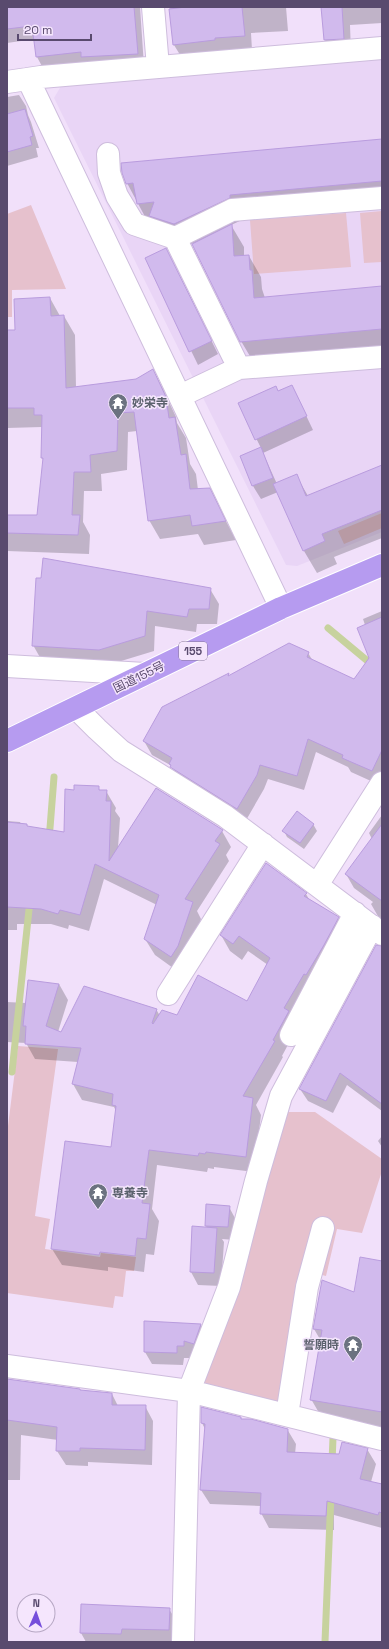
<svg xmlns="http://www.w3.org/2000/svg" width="389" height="1649" viewBox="0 0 389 1649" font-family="'Space Grotesk','Noto Sans JP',sans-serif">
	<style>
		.residential { fill: #e9d5f6 }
		.green { fill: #e6c1cd }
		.shadow { fill: #0003 }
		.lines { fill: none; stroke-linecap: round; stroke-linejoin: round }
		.stream { stroke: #c7d29e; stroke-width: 7 }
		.building { fill: #d1baed; stroke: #b99cde }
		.minor-casing { stroke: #cebddd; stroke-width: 24 }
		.highway-casing { stroke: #fff; stroke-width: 24 }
		.minor { stroke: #fff; stroke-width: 22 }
		.highway { stroke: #b69bf0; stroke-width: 22 }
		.labels { text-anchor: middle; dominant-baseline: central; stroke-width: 3; stroke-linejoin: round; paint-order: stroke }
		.shield { fill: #f5e6fd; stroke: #887999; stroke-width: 1 }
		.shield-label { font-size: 11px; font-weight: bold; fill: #594a6e }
		.worship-label { font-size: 12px; font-weight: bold; fill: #5b616d; stroke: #f5e6fd; text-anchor: start }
		.street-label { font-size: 12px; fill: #594a6e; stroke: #f5e6fd }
	</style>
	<rect width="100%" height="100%" fill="#f1e0fa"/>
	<path class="residential" d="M382,59V532L297,566L286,565L54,98L61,86Z"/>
	<path class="green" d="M31,205L66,289L12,290V317H7V214Z
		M382,211V262L364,263L360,213Z
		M346,213L351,267L254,274L250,220Z
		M382,513V528L344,544L338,531Z
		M18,1046L58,1049L35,1216L50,1219L45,1249L100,1257L101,1253L136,1257L134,1271H126L123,1297L115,1296L113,1308L7,1293V1134Z
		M281,1112H315L382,1159V1171L362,1233L337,1229L326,1276L318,1274L296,1412L197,1386Z"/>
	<path class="shadow" d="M7,7H140L144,66L44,70L37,57L35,39L7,43Z
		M170,7H286L288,31L251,33L252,50L182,58L174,45Z
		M322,7H382V23L350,25L351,52L333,53L325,40Z
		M19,95L26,106L28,115L31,122L39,148H36L38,157L7,166V97Z
		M382,140V204L242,220L231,225L244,247V256H249L261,277L262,289L265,298L382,287V352L254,363L241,341L193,243L187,246L150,226L127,183Z
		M166,249L218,354L198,365L146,258Z
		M50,298L60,316H64L75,335L76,388L136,380L153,370L163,389L176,417L177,423L186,438L190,464L196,474L198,490L209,489L236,540L204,545L198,534L160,539L149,520L137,431L128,432L127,470L101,474L102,491H84L83,522L90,535L89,554L7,551V516H38L44,461L42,458V427L7,428V331H16Z
		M292,386L313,430L263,453L277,484L296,475L308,496L382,466V538L334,557L337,564L317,573L304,551L278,492L261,499L253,486L241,456L261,448L239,404L278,392Z
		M210,589L219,604L217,624H197L196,632L155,626L154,651L108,665L42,661L33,645Z
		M382,611V786L351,772L348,767L316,752L304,790L268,779L264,789L245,822L179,781L172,766L152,755L144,741L228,674L229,676L308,653L313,661L354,680L370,658L365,625L363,619Z
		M98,787L100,791H106L116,808L115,811L120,818L118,848L222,831L231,847L226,855L229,861L197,911L201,919L187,963L180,973L155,955L145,939L157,905L104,879L89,931L69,925L68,929L51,924H17V930H7V821L20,822L21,824L27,825L28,828L65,833L75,791Z
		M382,815V919L379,918L371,904L373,902L354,888L346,874L372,839L369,833Z
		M313,824L317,831L304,849L287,837L284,831Z
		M306,894L310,901L338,918L347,934L282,1056L283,1057L256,1105L261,1115L254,1172L214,1167V1169L208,1168L207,1172L157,1165L152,1209L159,1221L154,1255L146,1254L144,1272L108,1267V1271L62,1265L52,1249L112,1148L116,1111L114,1107L82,1100L73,1084L78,1062L35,1059L26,1043L7,1042V1002L26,1003L59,984L68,1000L58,1032L62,1033L156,1009L160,1016H178L247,1002L268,965L248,951L242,960L230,951L221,935Z
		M382,951V1111L347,1085L333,1113L308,1101L300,1089Z
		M382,1136V1147L378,1141Z
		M229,1207L236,1220L235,1240L222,1239L224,1242L221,1286L198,1285L191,1272L207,1228L206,1226Z
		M382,1262V1428L322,1418L311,1399L321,1341L314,1329L355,1294Z
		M145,1322L201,1325L208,1337L201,1355L191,1353V1358H184L183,1365L152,1364L145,1352Z
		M7,1380L80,1391L112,1394L118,1406H145L153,1421L152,1465L88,1462V1466L66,1465L57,1451L58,1440L21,1435L20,1480H7Z
		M241,1418L242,1420L287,1429L296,1444L295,1454L340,1455L367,1449L376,1464L371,1482L382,1485V1528L334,1515V1530L269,1528L261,1513V1506L210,1504L201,1490L205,1429L202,1423Z
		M169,1609L177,1622L176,1642H86L81,1633Z"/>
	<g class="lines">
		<path class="stream" d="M328,628L382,673
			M48,838L50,828L54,777
			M12,1072L30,900
			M332,1462L333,1438
			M325,1642L331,1494"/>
	</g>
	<path class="building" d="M7,7H134L138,54L81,57V52L36,57L32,26L7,29Z
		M186,7H242L245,36L215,38V40L173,45L169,9Z
		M321,7H342L344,39L324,40Z
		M25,109L33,136L30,137L32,145L7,152V114Z
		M382,139V181L230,195V198L174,224L149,216L154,202L137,204L133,183L126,184L122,173L121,163Z
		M232,224L234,256L249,255L250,270H252L254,298L382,286V329L240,342L192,244Z
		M166,248L212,341L189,352L145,258Z
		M50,297L51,316L64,315L66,388L136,379L153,369L166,397L169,418L175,417L181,455L186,454L190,489L210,488L226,521L192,526L190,515L148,521L134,412L118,413L117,451L90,455L91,472H74L72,515H80L78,535L7,533V515H37L43,458H41L42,415H34V408H7V330H15L14,299Z
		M292,385L307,416L255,440L238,403L276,386L278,391Z
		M261,447L273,478L252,486L240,456Z
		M382,465V510L322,534L325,541L303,551L273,484L297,474L306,496Z
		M43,558L211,588L209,609H189L187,617L147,611L145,636L99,650L32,646L36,578H41Z
		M382,617V750L372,771L342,758L343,755L308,739L297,776L260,765L257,775L237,809L170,767L171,765L169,764L172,758L143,741L162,707L229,673L228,676L289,643L309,652L307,657L354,679L369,658L357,628Z
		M74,785L99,786V790H107L106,801H111L109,861L156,788L223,830L215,841L220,844L185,899L193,902L178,946L171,957L144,939L159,895L95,864L80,915L60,910L58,914L41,909L7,907V822L27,824V826L64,832L65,789L74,790Z
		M297,811L314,824L300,843L282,831Z
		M382,824V901L345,874Z
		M266,863L307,893L304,896L339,917L324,945L306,975L304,974L284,1008L289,1011L273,1040L275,1041L243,1096L253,1098L246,1157L206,1152L205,1154L199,1153L198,1156L149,1150L142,1203L150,1204L146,1239L137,1238L135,1256L100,1252L99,1255L51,1249L65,1141L111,1147L116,1106L112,1105L113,1094L72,1084L81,1048L25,1044L26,1026H23L28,980L59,984L46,1026L61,1032L84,986L157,1009L152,1023L153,1024L162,1010L177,1015L198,975L247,1001L270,958L239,936L233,944L220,935Z
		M376,945L382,946V1104L340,1073L326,1101L299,1089Z
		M206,1204L230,1206L228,1227L205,1226Z
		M192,1226L217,1228L214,1273L190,1272Z
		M360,1257L382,1261V1412L310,1400L322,1330L313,1329L322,1280L354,1292Z
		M144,1321H145L201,1324L194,1344L184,1341V1346H177V1353L144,1352Z
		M7,1379L80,1389V1390L112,1393V1405H146L145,1450L80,1448V1451H56L57,1427L7,1420Z
		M201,1407L241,1417V1419H251L288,1429L287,1452L339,1454L342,1442L368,1448L360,1479L382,1484V1513L379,1512L378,1515L327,1501L326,1516L260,1514L261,1493L200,1490L205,1424L201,1423Z
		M81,1604L170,1608L169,1630L122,1629L121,1634L80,1633Z"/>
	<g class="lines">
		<g class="minor-casing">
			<path id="minor" d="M153,7L158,67
				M28,79L281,608
				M7,82L41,77L382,48
				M108,154L109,173L117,196L134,224L175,238
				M239,368L175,238L232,210L382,198
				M180,396L239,368L382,357
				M7,666L145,674
				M76,708L97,729L121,751L225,816L382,934
				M317,885L382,783
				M168,994L263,844
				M291,1035L355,913
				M7,1366L189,1391L382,1439
				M287,1415L307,1287L323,1228
				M183,1642L189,1391L229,1287L256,1181L281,1096L372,926"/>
		</g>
		<g class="highway-casing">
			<path id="highway" d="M7,741L281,608L382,565"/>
		</g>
		<use href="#minor" class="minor"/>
		<use href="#highway" class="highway"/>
	</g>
	<defs>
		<g id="temple-pin" transform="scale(1)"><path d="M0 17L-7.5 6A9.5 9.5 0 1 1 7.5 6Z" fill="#6b7280" stroke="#f5e6fd"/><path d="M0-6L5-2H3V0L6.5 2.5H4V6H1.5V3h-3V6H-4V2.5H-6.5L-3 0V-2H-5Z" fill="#fff"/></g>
	</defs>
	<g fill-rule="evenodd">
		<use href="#temple-pin" x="118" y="403"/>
		<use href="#temple-pin" x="98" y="1193"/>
		<use href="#temple-pin" x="353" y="1345"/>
	</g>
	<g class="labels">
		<rect class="shield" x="179" y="642" width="28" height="18" rx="3"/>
		<g class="shield-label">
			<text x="193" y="651">155</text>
		</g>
		<g class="worship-label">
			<text x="132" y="403">妙栄寺</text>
			<text x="112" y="1193">専養寺</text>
			<text x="339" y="1345" text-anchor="end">誓願時</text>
		</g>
		<g class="street-label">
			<text transform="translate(139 677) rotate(-26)">国道155号</text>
		</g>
	</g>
	<rect width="389" height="1649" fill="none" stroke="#594a6e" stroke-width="16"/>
	<g transform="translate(36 1613) rotate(2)"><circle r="19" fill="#f5e6fd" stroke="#b7a8c4"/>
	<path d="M0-3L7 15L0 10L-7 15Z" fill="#754edb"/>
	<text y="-6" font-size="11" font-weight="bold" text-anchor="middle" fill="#594a6e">N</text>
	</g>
	<path d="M18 34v6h73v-6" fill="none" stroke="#594a6e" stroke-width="2"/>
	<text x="24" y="34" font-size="12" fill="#594a6e" stroke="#f5e6fd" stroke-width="3" paint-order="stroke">20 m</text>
</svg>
